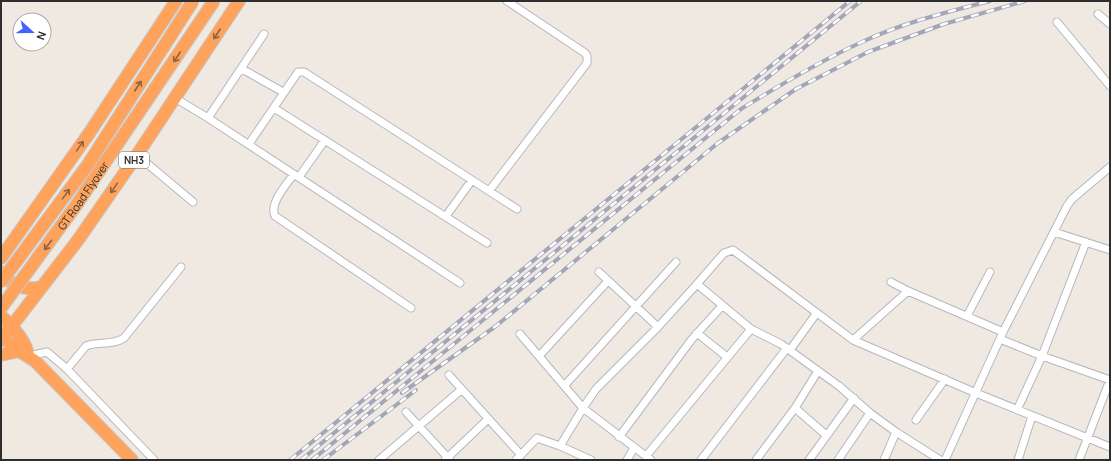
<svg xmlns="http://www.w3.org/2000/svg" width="1111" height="461" viewBox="0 0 1111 461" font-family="Manrope,sans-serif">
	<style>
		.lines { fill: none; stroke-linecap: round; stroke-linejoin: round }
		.street-casing { stroke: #b4b7c1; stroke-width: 9 }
		.highway-casing { stroke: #c9c9c9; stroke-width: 14 }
		.street { stroke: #fff; stroke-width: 7 }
		.highway { stroke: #ffa35c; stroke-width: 12 }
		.rail-casing { stroke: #a3a6b8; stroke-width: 4 }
		.rail { stroke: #fff; stroke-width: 2.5; stroke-dasharray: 8; stroke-linecap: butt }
		.highway-bridge-casing { stroke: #c9c9c9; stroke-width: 14; stroke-linecap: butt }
		.highway-bridge { stroke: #ffa35c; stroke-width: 12 }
		.oneway { stroke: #8c6343 }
		.labels { text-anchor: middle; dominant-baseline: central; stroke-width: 3; stroke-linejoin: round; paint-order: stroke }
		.shield { fill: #fff; stroke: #6d6d6d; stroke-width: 1 }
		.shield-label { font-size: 10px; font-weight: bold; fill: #2e2e2e }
		.street-label { font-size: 11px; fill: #2e2e2e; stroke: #fff }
	</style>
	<rect width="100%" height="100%" fill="#efe9e1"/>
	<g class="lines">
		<g class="street-casing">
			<path id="street" d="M1098,14L1110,24
				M1057,22L1110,86
				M242,69L283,92
				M175,98L208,118L460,283
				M274,108L487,243
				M208,118L264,34
				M249,144L298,72H304L517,209
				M137,155L193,202
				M294,174C287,184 269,203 275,216L411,308
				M299,177L325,140
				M489,191L587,63V56L585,53L507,1
				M446,216L472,180
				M1054,232L1110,250
				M599,272L658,327
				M891,282L908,291L1003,332
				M967,316L990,272
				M697,333L727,357
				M520,334L583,408L560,446L591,460
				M1000,339L1042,356L1110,380
				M853,340L908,291
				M790,350L816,314
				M540,355L608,281
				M28,356L47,352L67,369
				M818,371L795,408L826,435
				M449,375L521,455
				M565,385L676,262
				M1017,410L1042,356L1086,242
				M406,412L450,460
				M916,420L945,379
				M619,437L692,339L721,307
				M646,456L751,329
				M154,460L67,369L86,346C98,341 112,346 124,338L181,267
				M379,460L461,390
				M445,460L488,419
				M516,460L537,438L560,446
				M627,460L634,448
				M651,460L583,408L596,389L658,327L697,284
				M701,460L787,348
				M756,460L795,408
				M809,460L854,398
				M838,460L870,413
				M884,460L896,432
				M940,460L896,432L870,413L839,386L781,344L751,329L697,284L724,253L733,250L853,340L976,393L1110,447
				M945,460L1003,332L1067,206L1072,199L1110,167
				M1018,460L1032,416
				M1079,460L1110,380"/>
		</g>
		<g class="highway-casing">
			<path id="highway" d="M1,258L90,132L176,1
				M1,272C11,286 24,291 42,287
				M1,316C12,326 27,341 28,356
				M1,336L19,351L35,361L132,460
				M1,340L78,240L137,155L239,1
				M1,355L19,351"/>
		</g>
		<use href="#street" class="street"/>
		<use href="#highway" class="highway"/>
		<g class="rail-casing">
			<path id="rail" d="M402,393L496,326L718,143L796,89L868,52L944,24L1025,1
				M290,460L850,1
				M301,460L861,1
				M312,460L741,109C780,85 820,61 862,42C902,23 947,12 990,1
				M323,460L416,390"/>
		</g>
		<use href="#rail" class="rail"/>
		<g class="highway-bridge-casing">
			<g id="highway-bridge">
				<path d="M1,282L87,166L193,1"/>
				<path id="s1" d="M1,308L77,204L214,1"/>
			</g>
		</g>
		<use href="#highway-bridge" class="highway-bridge"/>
	</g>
	<defs><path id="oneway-shaft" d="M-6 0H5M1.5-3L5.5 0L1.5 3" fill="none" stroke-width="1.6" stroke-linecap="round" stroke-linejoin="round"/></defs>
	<g class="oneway">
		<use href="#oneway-shaft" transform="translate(217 34) rotate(123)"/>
		<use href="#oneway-shaft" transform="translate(177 57) rotate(123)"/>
		<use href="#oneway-shaft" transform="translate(138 86) rotate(-57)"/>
		<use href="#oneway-shaft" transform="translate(80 146) rotate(-55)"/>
		<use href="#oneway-shaft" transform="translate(114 188) rotate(125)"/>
		<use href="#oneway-shaft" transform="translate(66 194) rotate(-54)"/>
		<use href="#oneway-shaft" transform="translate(48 245) rotate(127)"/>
	</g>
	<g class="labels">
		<rect class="shield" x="119" y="152" width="30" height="16" rx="3"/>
		<g class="shield-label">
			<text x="134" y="160">NH3</text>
		</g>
		<g class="street-label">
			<text stroke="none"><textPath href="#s1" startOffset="139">GT Road Flyover</textPath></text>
		</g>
	</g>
	<rect width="1111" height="461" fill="none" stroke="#2e2e2e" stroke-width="4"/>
	<g transform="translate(32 32) rotate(111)"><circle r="19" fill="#ffffff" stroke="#ababab"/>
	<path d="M0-3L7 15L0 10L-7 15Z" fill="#4264fb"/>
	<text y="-6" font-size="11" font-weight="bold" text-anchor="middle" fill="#2e2e2e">N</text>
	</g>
</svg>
